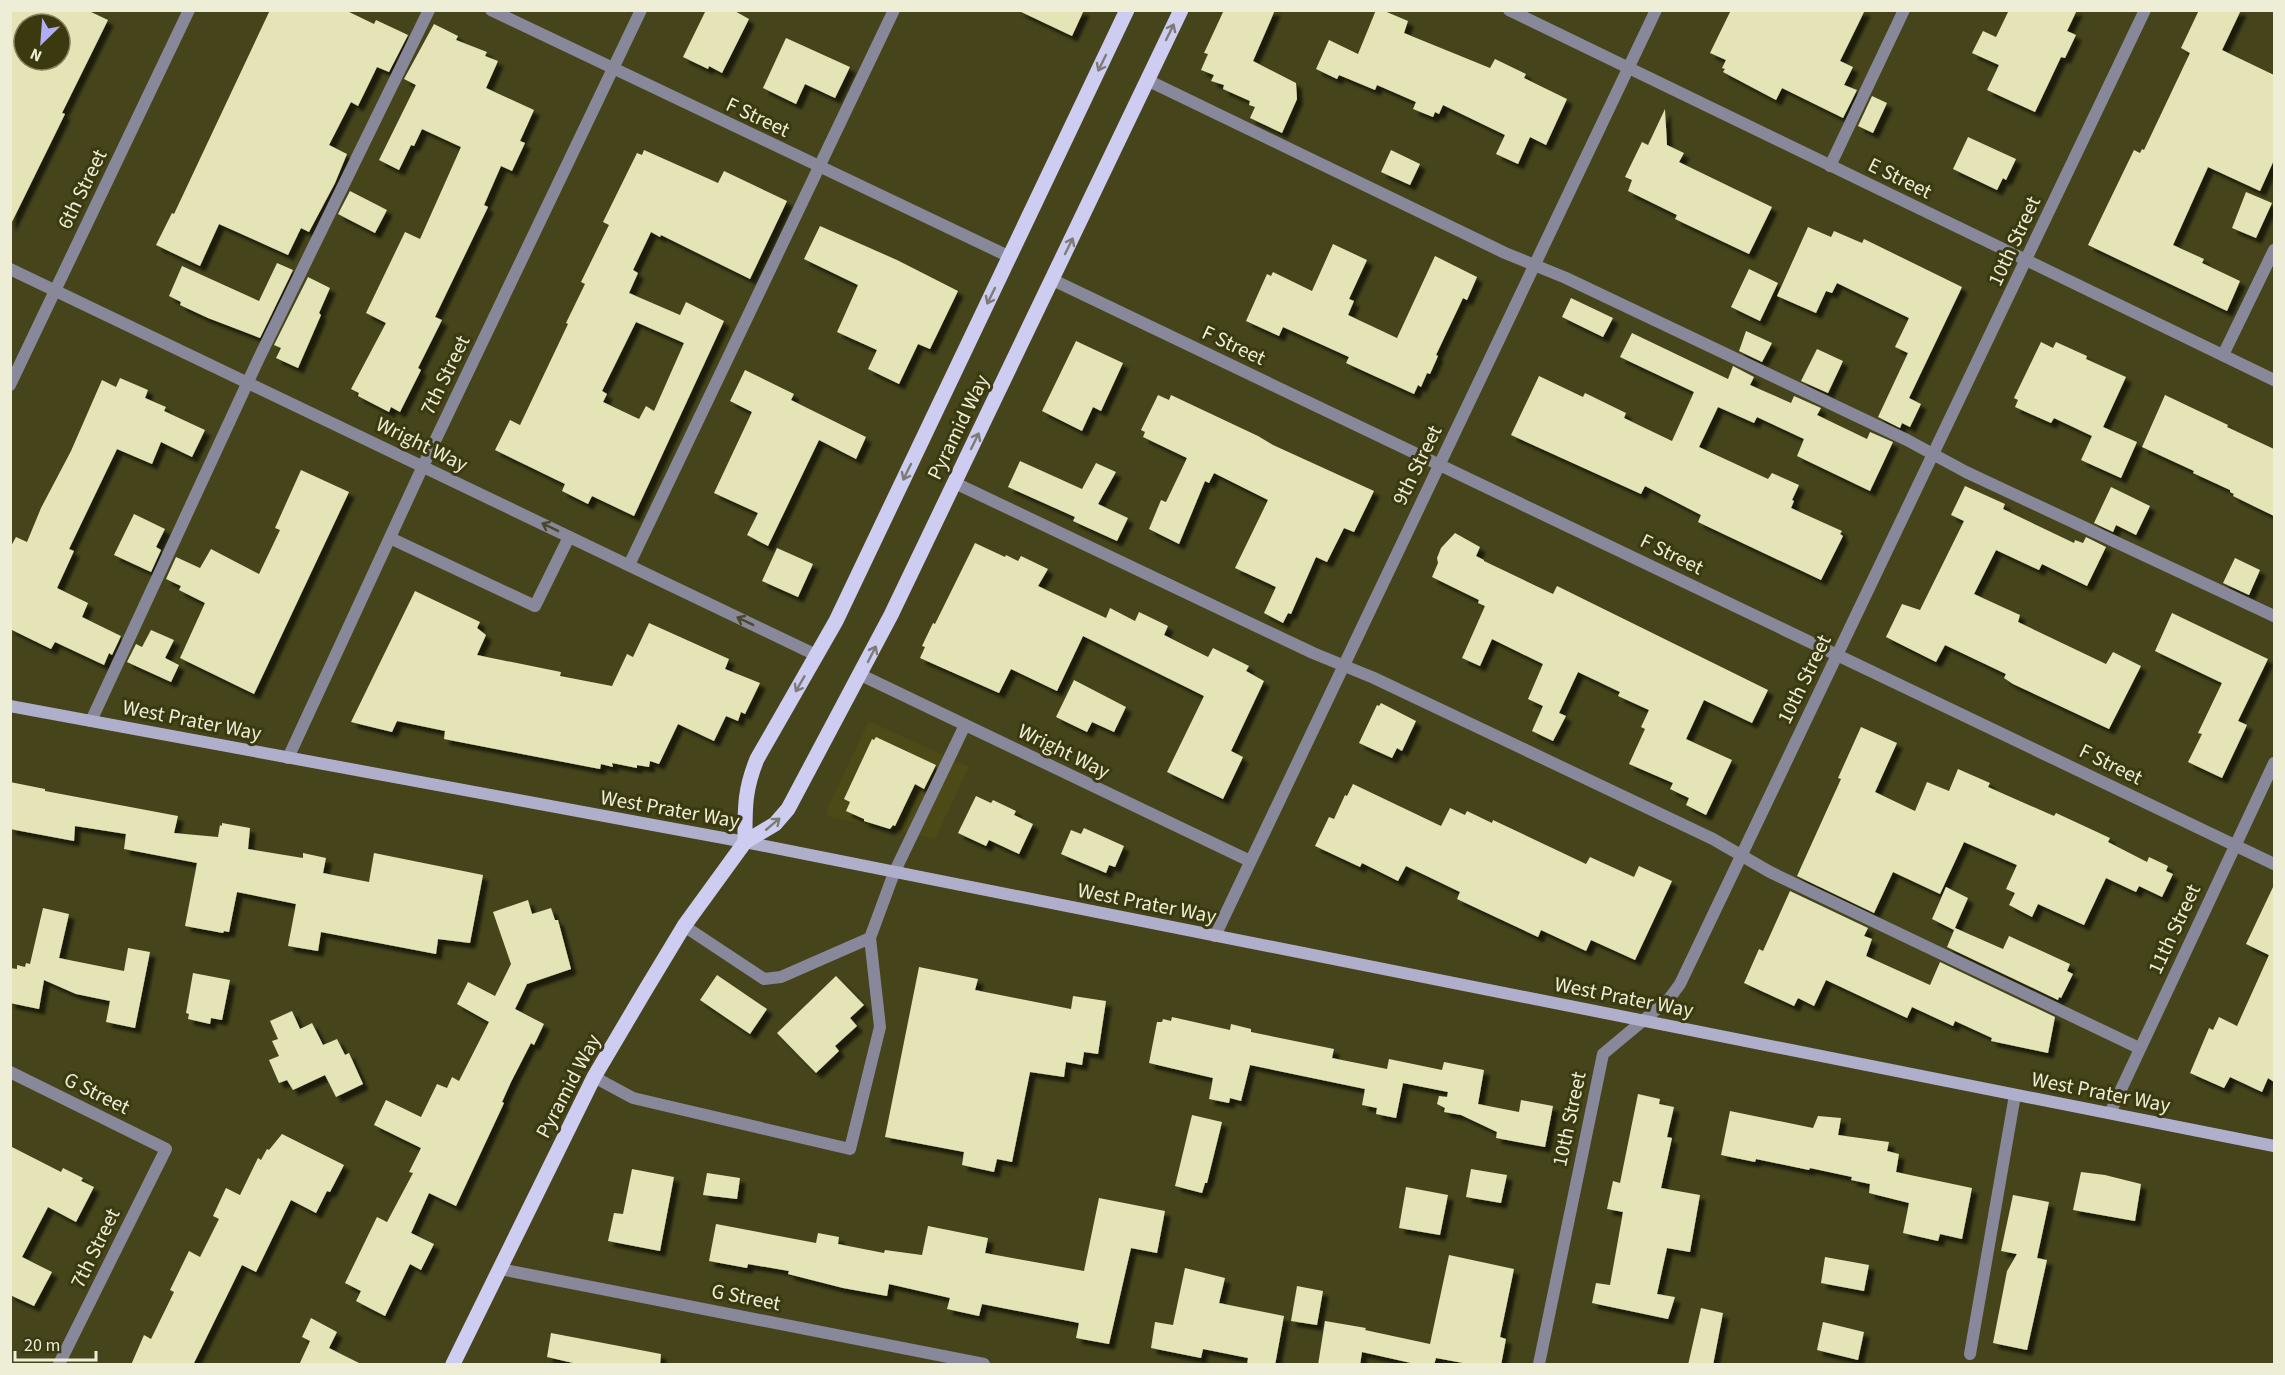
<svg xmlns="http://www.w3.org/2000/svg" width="2285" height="1375" viewBox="0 0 2285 1375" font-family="'Source Sans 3',sans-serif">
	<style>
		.built { fill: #4c4a17 }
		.building { fill: #e4e4b6; fill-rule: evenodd; filter: url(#shadow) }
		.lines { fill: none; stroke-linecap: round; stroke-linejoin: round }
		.lane { stroke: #88889a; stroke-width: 12 }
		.street { stroke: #88889a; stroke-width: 12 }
		.secondary { stroke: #b0afcb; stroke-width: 12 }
		.primary { stroke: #ceccf1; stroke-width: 15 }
		.oneway { stroke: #7d7b75 }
		.oneway2 { stroke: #4a492b }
		.labels { text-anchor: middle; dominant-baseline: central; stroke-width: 6; stroke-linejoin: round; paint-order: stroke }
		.street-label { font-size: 21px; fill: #eeeed7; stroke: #3b390f }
	</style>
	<defs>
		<filter id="shadow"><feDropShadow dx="5.5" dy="5.5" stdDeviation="1.5" flood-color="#0009"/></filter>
	</defs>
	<rect width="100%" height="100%" fill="#45441b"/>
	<path class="built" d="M869,721L969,767L935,839L830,817L827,814V809Z"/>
	<path class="building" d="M10,10L89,11L108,20L62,113L65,114L10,226ZM24,24H60V60H24Z
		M270,10H345L374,24L376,20L408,35L389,72L377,67L358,106L351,102L329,145L347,154L335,183L309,232L301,228L288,255L219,224L200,266L156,245L172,213L174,214Z
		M706,10H733L749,19L722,73L709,66L708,69L683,57Z
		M1017,10H1084L1072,36Z
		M1224,10H1275L1253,61L1296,83L1297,99L1282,133L1250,118L1255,107L1249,105L1250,101L1223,89L1224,85L1211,81L1214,75L1201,70L1208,54L1204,53Z
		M1376,10H1382L1408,21L1404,33L1490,68L1495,59L1526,74L1524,78L1567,99L1546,145L1530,137L1518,164L1496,154L1505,135L1443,105L1439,114L1435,112L1433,117L1413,109L1416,102L1377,85L1375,90L1339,75L1337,79L1316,69L1329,40L1358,54Z
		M1731,10H1865L1840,61L1853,67L1844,85L1857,90L1843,118L1782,88L1776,100L1723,72L1725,69L1722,68L1726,60L1710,53Z
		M2009,10H2077L2067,31L2076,35L2065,58L2061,57L2035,112L1987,90L1999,65L1972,53L1983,31L1996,37Z
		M2199,10H2241L2222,50L2274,75V160L2260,191L2208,167L2173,245L2204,259L2202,263L2240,281L2227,311L2088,245L2134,150L2140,153L2142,149L2144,150L2162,112L2190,53L2181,48Z
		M434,24L458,36L456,40L487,52L485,56L498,61L486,88L534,110L520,141L525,143L512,171L501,166L484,205L488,207L435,317L442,320L418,368L421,370L400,412L391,407L389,412L358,396L359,393L351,389L386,323L366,313L405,232L420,239L461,147L422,129L414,146L411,145L399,170L379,160L416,85L404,79Z
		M786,38L850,67L835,98L805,84L796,104L763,88Z
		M1872,96L1887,103L1873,133L1858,126Z
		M1665,109L1667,145L1684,153L1679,162L1772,207L1749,254L1675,219L1677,215L1628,191L1632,180L1625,177L1642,142L1648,145Z
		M1968,137L2016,159L2006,180L2003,178L1997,190L1953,169Z
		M644,150L718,183L724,171L787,201L750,279L661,235L660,237L651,232L633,270L638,273L629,293L680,315L686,302L724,321L634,516L592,496L588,504L562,491L565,484L495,450L510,420L520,425L568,324L566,323L585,284L581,282L609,225L603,222L637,153L642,155ZM636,322L684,343L654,411L646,406L639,419L603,402L607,394L602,391Z
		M1391,150L1420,164L1410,185L1381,172Z
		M350,191L387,210L375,233L338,214Z
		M2246,192L2272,203L2256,238L2232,228Z
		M820,226L897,260L958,291L930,349L918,344L899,384L868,369L877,350L837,332L858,285L804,259Z
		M1808,227L1831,237L1834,231L1862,243L1864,239L1962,287L1909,398L1921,404L1910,427L1902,423L1900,428L1878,417L1908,353L1895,347L1909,318L1837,283L1832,293L1826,291L1816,313L1777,296Z
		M1333,244L1367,260L1349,299L1354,301L1348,315L1397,338L1435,256L1477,277L1467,300L1463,298L1436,355L1438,356L1430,374L1427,373L1421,387L1418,385L1414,394L1346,363L1349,357L1283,327L1279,336L1246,321L1267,274L1271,276L1273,272L1312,291Z
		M277,263L293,270L260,338L208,318L180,305L181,302L169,296L182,266L259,301Z
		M1749,269L1778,283L1760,321L1731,307Z
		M308,277L330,288L319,313L321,315L298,368L276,358L281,348L274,345Z
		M1571,298L1613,318L1603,337L1562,317Z
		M1746,331L1772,343L1762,362L1739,351Z
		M1632,333L1728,379L1733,366L1754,377L1750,385L1791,403L1794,396L1821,408L1817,415L1867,439L1870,432L1893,442L1870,491L1797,456L1804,439L1757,417L1754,423L1718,407L1699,447L1768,479L1772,473L1799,485L1792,500L1794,501L1791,508L1842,531L1840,534L1843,536L1821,580L1698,522L1701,515L1645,486L1641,494L1511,435L1539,376L1583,397L1585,393L1626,413L1624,418L1672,441L1694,392L1620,357Z
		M1076,341L1123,363L1101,411L1093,407L1082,431L1042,411Z
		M2041,342L2053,348L2056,342L2087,356L2086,359L2126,377L2103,427L2137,442L2121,478L2081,460L2092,436L2054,418L2051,423L2015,407L2018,400L2014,398Z
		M1817,349L1843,361L1828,393L1801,381Z
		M745,370L794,394L791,400L866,437L856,459L819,440L768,546L747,535L758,513L714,493L752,412L730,401Z
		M120,378L148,390L145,398L166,407L164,411L205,430L192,457L161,442L152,464L117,449L69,549L74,551L57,588L88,603L82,617L121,636L112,655L109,653L104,665L55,642L51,649L10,629V548L16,537L27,542L41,508L71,451L102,380L116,387Z
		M1158,395L1169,400L1171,395L1258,436L1273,445L1374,491L1354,532L1344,528L1327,562L1316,557L1291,614L1288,613L1283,623L1264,613L1276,587L1235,568L1268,500L1214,473L1209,483L1205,481L1179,544L1149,529L1161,500L1166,502L1187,458L1143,437L1145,432L1141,430Z
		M2165,395L2228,425L2227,427L2274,449V516L2233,496L2234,494L2230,492V490L2193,473L2194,471L2142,447Z
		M1020,461L1082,489L1096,463L1116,472L1098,504L1128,518L1117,541L1073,521L1075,517L1008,487Z
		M301,470L349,492L254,694L180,658L205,603L179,590L181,586L166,579L176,557L200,568L211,549L259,574L280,530L275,528Z
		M1965,486L2005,504L2003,509L2074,543L2075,540L2083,543L2086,537L2106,547L2087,586L2042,564L2039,570L1996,550L1974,594L2020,615L2018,622L2106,664L2113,652L2141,666L2109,729L2013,684L2004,678L2006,674L1945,645L1936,662L1886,637L1902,604L1920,610L1964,521L1951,515Z
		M2111,487L2150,506L2136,535L2116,525L2113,532L2094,523Z
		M134,514L165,529L156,547L161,550L151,572L114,555Z
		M1455,533L1480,547L1476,556L1484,560V561L1553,594L1557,586L1768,690L1752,723L1704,700L1686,739L1732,760L1706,815L1686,805L1689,798L1670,789L1673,783L1629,764L1645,729L1641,727L1649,710L1618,696L1620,692L1578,672L1559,713L1566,716L1553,741L1532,731L1543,706L1528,699L1543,664L1492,639L1480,666L1462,658L1485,606L1478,603L1479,600L1432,577L1438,563L1437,558L1441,548Z
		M975,543L1005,557L1006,555L1018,561L1021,556L1048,569L1038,586L1106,618L1110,608L1135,621L1139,612L1168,626L1164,635L1208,657L1213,648L1249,666L1246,671L1264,681L1231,751L1243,757L1223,799L1167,772L1204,696L1083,636L1057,691L1011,669L999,693L920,658L925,647L922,646L933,623L935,624Z
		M777,548L813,564L798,597L762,581Z
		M2235,558L2260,570L2249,595L2223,583Z
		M415,591L480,622L477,628L486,635L477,655L561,672L560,676L612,686L627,654L633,657L649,623L729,659L725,669L760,683L745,714L741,712L738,721L726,716L714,741L678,724L659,764L650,761L649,767L637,765V768L612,763L613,767L601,764L600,769L444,739L445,731L397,721L392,732L351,722Z
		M2172,613L2268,659L2238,721L2247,725L2222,778L2188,762L2202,734L2198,733L2222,683L2155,651Z
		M151,630L174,640L165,658L179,665L171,682L127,662L136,644L142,647Z
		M1074,680L1126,707L1114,732L1092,722L1087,732L1056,717Z
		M1381,703L1416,721L1402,751L1397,748L1392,758L1359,743L1377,705L1379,706Z
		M1861,727L1897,743L1875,792L1915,811L1927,782L1949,791L1958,769L1990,783L1988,787L2054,816L2056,813L2110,838L2108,842L2147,862L2149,857L2168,866L2166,871L2173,874L2162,897L2139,886L2136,892L2106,878L2084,925L2038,904L2032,917L2009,905L2015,893L2006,889L2017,865L1964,842L1940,894L1893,872L1874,913L1797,876L1841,779L1838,778Z
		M876,737L936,765L924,789L915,784L895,826L893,825L890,829L864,821V819L846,811L850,802L844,799L872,739L874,740Z
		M10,782L45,789V791L178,816L174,833L218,837L220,825L222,826V823L250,828L248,849L303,858V853L326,858L323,873L369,882L374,853L483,875L470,943L438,939L436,954L321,932L318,951L288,946L296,904L237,892L229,932L224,931L223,933L185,926L197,863L124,849L126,834L75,826L74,841L10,829Z
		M1353,784L1441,826L1450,808L1465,815L1467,811L1492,823L1493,820L1586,864L1590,857L1634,877L1639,866L1672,881L1635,960L1591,940L1586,951L1541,930L1538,937L1457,899L1460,892L1406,866L1398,881L1362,863L1360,867L1315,846L1329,817L1334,819L1345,795L1347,796Z
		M976,796L991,803L993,800L1016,811L1014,815L1033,824L1019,854L989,840L986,846L958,833Z
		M1084,828L1124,846L1115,867L1109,865L1106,873L1061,854L1071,830L1081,834Z
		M2274,885V1082L2268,1078L2262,1092L2230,1077L2224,1088L2190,1073L2209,1028L2213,1030L2219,1017L2237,1026L2269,955L2246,944Z
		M1946,887L1968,898L1954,930L1932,919Z
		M1790,891L1868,928L1864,936L1872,939L1866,956L1930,985L1940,962L2055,1017L2048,1053L1991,1041L1992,1038L1955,1021L1953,1026L1912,1007L1907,1018L1826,980L1814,1006L1798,998L1794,1006L1744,983L1759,949L1763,951Z
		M528,900L532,914L551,908L555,920H558L571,969L527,984L515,1009L544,1024L534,1045L531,1043L511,1082L502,1102L504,1103L456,1206L429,1193L411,1233L434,1244L421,1270L410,1264L385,1316L356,1301L361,1291L345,1283L377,1217L387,1222L413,1173L409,1172L421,1148L374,1125L386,1100L421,1117L437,1084L447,1088L452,1077L459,1081L489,1022L457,1004L468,982L495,996L511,964L493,912Z
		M43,908L69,914L59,958L124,971L128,948L150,952L135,1028L106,1022L110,1001L76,994L44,980L39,1009L10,1003V968L17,969V965L25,967L26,963L30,964Z
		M1955,928L2003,949L2009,936L2070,964L2067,971L2073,974L2061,998L2059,997L2058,1000L1947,947Z
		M919,967L978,979L975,990L1071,1009L1073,996L1106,1001L1098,1054L1084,1052L1082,1065L1066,1062L1064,1077L1030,1072L1012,1162L997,1159L994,1172L962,1165L964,1152L885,1137Z
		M193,973L230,980L222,1020L211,1018L210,1024L188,1019L189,1014L186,1013Z
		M717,975L767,1009L750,1034L700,1000Z
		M836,976L864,1005L850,1018L857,1026L835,1046L839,1051L816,1073L777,1033Z
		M292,1011L300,1029L312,1023L323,1045L337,1039L345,1055L349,1053L363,1084L336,1097L325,1075L293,1090L287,1080L279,1083L269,1060L279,1056L272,1041L278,1039L270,1021Z
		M1172,1017L1230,1030L1231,1024L1251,1029V1032L1334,1049L1332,1058L1387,1069L1389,1059L1442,1070L1444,1062L1484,1070L1478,1104L1519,1112L1521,1100L1553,1106L1545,1147L1496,1138L1497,1132L1461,1115L1444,1112L1445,1108L1437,1104L1439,1096L1447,1097L1448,1092L1403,1083L1396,1118L1376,1114L1377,1108L1362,1105L1365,1089L1250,1065L1241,1101L1230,1098L1229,1103L1209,1099L1213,1078L1149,1063L1157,1022H1162L1163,1019L1171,1021Z
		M1638,1094L1660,1099L1659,1104L1674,1107L1667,1137L1672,1138L1661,1188L1700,1195L1690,1252L1667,1248L1657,1294L1675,1297L1668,1319L1592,1303L1596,1283L1610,1285L1623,1212L1607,1209L1613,1181L1620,1183Z
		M1730,1111L1813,1128L1818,1116L1841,1118L1838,1135L1889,1142L1887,1151L1899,1154L1896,1172L1972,1188L1962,1239L1940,1234L1938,1241L1903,1233L1909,1203L1869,1193L1870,1184L1851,1180L1852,1177L1810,1168L1809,1170L1756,1159L1755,1162L1721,1155Z
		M1192,1115L1222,1122L1207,1183H1205L1202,1193L1175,1186Z
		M282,1134L344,1165L330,1192L327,1191L316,1213L291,1200L256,1272L242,1265L193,1365H131L144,1335L151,1339L174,1292L170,1290L189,1251L200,1257L219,1219L213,1216L226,1188L240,1195L258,1158L261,1160L267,1149L269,1150Z
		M10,1146L61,1172L63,1168L83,1178L81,1181L94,1187L76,1222L48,1207L22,1257L52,1272L34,1306L10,1295Z
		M632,1169L674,1177L660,1251L608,1241L614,1213L623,1214Z
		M1471,1169L1507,1175L1501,1203L1466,1197Z
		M2081,1172L2105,1175L2141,1184L2135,1221L2073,1210Z
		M707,1173L740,1178L737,1199L703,1195Z
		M1406,1187L1448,1195L1440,1235L1399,1228Z
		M2013,1195L2049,1202L2037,1258L2047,1260L2027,1350L1993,1343L2007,1271L2017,1254L2001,1251Z
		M1099,1198L1165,1211L1157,1253L1131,1248L1109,1344L1076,1338L1079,1323L982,1304L979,1316L947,1309L950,1298L889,1284L887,1296L843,1288L788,1274L789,1271L748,1264L747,1268L709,1261L716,1224L816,1243L818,1233L839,1237L838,1244L884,1253L885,1250L922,1255L928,1226L988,1238L985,1253L1084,1271Z
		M1449,1255L1514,1269L1500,1337L1506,1339L1501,1365H1474L1436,1358L1434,1365H1420L1362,1352L1360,1365H1318L1325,1321L1366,1328L1365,1330L1430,1344Z
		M1825,1257L1869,1265L1864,1291L1821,1283Z
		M1185,1268L1225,1278L1219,1303L1284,1316L1275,1365H1247L1248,1358L1203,1349L1201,1358L1151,1348L1155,1322L1173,1325Z
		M1297,1286L1323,1291L1317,1325L1291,1321Z
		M1701,1308L1723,1313L1713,1365H1688Z
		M311,1318L337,1332L329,1348L363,1365H299L310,1341L302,1337Z
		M1823,1322L1864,1332L1858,1360L1817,1350Z
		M551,1333L661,1354L660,1365H582L547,1357Z"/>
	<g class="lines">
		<path class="lane" d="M1147,80L1505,253L1566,278L1907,440L1966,472L2274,616
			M1830,166L1904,10
			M2223,355L2274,250
			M955,483L1313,653L1374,678L1713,839L1770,872L2139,1048
			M390,538L535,606L569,537
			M629,565L894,10
			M91,721L259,358L429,10
			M684,926L764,979L781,977L870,938
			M594,1077L633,1098L850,1149L880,1027L870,938L894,873L965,725
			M1970,1354L2015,1095"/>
		<path class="street" d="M491,10L1010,257
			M1509,10L2274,380
			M10,269L816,655
			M1053,280L2274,864
			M10,385L189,10
			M861,675L1250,861
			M288,758L423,466L641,10
			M1215,936L1656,10
			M10,1072L166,1149L59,1364
			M2110,1113L2274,763
			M500,1269L984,1364
			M1539,1364L1603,1054L1669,999L1680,984L2145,10"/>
		<path class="secondary" d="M10,706L745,842L2274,1146"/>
		<path class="primary" d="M745,842C745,809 744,791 757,759L836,621L1127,10
			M453,1364L594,1077L643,994L684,926L745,842L775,824L788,809L891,615L1181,10"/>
	</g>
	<defs><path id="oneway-shaft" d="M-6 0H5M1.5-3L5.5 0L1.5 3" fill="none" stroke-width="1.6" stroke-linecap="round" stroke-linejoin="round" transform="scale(1.5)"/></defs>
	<g class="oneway">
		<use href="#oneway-shaft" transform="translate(1170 32) rotate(-64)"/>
		<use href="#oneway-shaft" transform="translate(1102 63) rotate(116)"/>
		<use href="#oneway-shaft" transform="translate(1069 246) rotate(-64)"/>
		<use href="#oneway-shaft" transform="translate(991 296) rotate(116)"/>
		<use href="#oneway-shaft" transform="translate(975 441) rotate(-64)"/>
		<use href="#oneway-shaft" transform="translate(907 472) rotate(116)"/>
		<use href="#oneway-shaft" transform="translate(872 654) rotate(-63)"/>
		<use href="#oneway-shaft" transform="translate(800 684) rotate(120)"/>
		<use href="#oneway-shaft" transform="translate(773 824) rotate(-40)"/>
	</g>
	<g class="oneway2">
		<use href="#oneway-shaft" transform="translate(550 527) rotate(-154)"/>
		<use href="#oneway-shaft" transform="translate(745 621) rotate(-154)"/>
	</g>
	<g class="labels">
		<g class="street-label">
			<text transform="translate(758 117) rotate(25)">F Street</text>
			<text transform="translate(1900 178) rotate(26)">E Street</text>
			<text transform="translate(82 189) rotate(-64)">6th Street</text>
			<text transform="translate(2014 241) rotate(-65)">10th Street</text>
			<text transform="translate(1234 345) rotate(25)">F Street</text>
			<text transform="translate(445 375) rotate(-64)">7th Street</text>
			<text transform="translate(958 427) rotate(-64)">Pyramid Way</text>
			<text transform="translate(422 444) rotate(26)">Wright Way</text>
			<text transform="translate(1417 465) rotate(-64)">9th Street</text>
			<text transform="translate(1672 554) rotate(26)">F Street</text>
			<text transform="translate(1804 679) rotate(-64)">10th Street</text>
			<text transform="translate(192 720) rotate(11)">West Prater Way</text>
			<text transform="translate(1064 751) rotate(26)">Wright Way</text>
			<text transform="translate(2111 764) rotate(26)">F Street</text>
			<text transform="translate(670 809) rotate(10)">West Prater Way</text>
			<text transform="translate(1147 903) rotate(11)">West Prater Way</text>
			<text transform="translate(2174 929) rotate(-65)">11th Street</text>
			<text transform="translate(1624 997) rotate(11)">West Prater Way</text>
			<text transform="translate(568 1086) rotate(-62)">Pyramid Way</text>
			<text transform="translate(2101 1092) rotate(11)">West Prater Way</text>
			<text transform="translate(97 1093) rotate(26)">G Street</text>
			<text transform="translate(1569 1119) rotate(-78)">10th Street</text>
			<text transform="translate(95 1248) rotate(-64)">7th Street</text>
			<text transform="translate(746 1297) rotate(11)">G Street</text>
		</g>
	</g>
	<rect width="2285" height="1375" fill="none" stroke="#eeeed7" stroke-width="24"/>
	<g transform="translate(42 42) rotate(205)"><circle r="28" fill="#3b390f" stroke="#83815f" stroke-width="1.5"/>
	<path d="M0-4.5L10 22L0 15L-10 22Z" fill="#b2adf9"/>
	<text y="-9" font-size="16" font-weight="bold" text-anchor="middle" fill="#eeeed7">N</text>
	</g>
	<path d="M15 1351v9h81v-9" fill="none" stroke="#eeeed7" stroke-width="3"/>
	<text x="24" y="1351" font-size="18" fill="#eeeed7" stroke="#3b390f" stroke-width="4.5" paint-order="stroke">20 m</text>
</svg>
